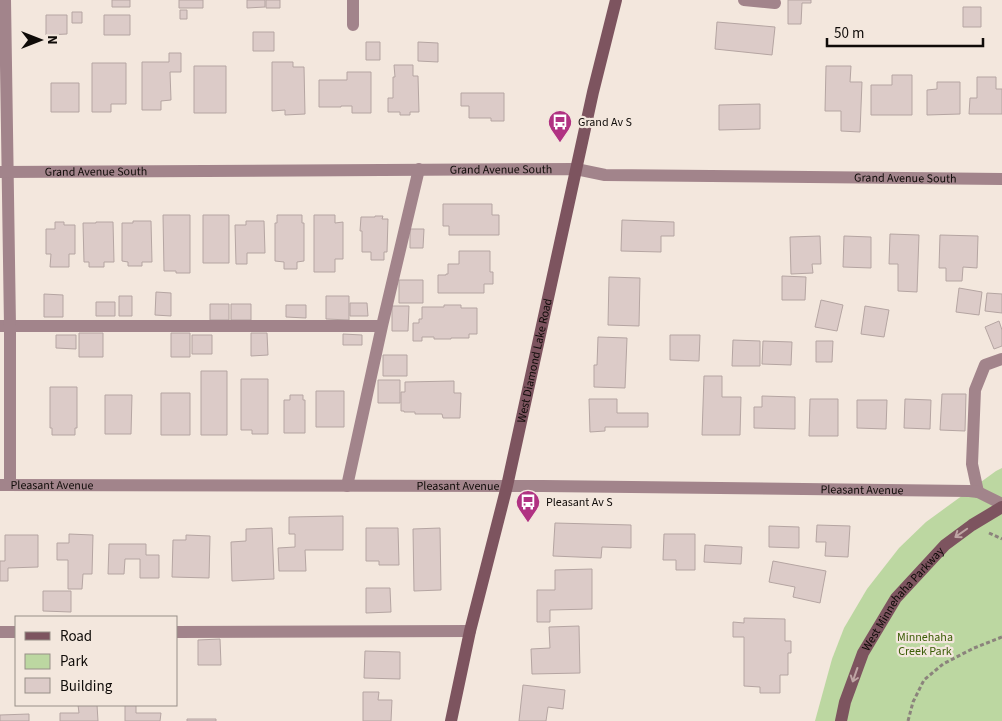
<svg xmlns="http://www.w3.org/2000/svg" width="1002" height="721" viewBox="0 0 1002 721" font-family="'Source Sans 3',sans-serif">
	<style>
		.green { fill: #bcd7a1 }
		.building { fill: #dccbc8; stroke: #b5a5a2 }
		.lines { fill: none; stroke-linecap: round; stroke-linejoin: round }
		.path { stroke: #8b837c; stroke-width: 3; stroke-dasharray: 4 2.5; stroke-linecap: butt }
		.lane { stroke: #a2848b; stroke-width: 12 }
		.street { stroke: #a2848b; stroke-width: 12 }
		.secondary { stroke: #7d545f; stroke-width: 12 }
		.oneway { stroke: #bea5a4 }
		.labels { text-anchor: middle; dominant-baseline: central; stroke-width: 4.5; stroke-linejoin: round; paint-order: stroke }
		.poi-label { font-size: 12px; fill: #0f0b08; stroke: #f3e7dd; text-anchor: start }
		.street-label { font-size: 12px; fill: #0f0b08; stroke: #f3e7dd }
		.park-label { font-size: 12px; fill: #3b5c06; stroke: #f3e7dd }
	</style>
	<rect width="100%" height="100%" fill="#f3e7dd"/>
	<path class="green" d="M1002,468V721H815L832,659L844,628L867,589L899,548L926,522L996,471Z"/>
	<path class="building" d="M112,0H130V7H112Z
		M179,0H203V8H179Z
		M247,0H265V7L247,8Z
		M266,0H280V8H266Z
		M788,0H811V3H802L801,24H788Z
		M963,7H981V27H963Z
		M180,10H187V19H180Z
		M72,12H82V23H72Z
		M46,15H67V34L46,35Z
		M104,15H130V35H104Z
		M717,22L775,27L772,55L715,49Z
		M253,32H274V51H253Z
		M366,42H380V60H366Z
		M418,42L438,43V62L418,61Z
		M169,53H181V72H170L171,100L161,101V110H142V62H169Z
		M272,62H293V67H304L305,114L285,115V110L272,111Z
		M92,63H126V104H111V112H92Z
		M394,65H413V76H418L419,112H410V115H400V112H388V98H393V77H395Z
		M194,66H226V113H194Z
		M826,66H851L850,82H862L860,132L841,131V111H825Z
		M347,72H371V113H352V106H341V107H319V80H347Z
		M892,75H912V115H871V85H892Z
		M977,77H996V89H1002V114H969L970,98H977Z
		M937,82H960V114L927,115V90L937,89Z
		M51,83H79V112H51Z
		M461,93H504V121H491V118H469V106H461Z
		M760,104V129L719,130V105Z
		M443,204H492V215H499V235H449V226H443Z
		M163,215H190V273H176V271H164Z
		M203,215H229V263H203Z
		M277,215H302V223H304V261L297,262V269H284V262L275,261V223H277Z
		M314,215H335V223L343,222V259H335V272H314Z
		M375,216H383L382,219H388L387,252H384V260H371V252H362V231H360L361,217H375Z
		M622,220L674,222V236H661V252L621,251Z
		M133,221H151L152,262H142V266H128V262L122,261V223H133Z
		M246,221H264L265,253H247V264H236L235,225H246Z
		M55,222H64V225H75V254H69V267H50L51,254H46V229H55Z
		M96,222H113L114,262H104V267H89V262H84L83,223H96Z
		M410,229H424L423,248H410Z
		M890,234L919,235L917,292L898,291V264H889Z
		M940,235L978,236L977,268L963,267L962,281H946V268H939Z
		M820,236L821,264H812L813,273L791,274L790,237Z
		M844,236L871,237V268L843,267Z
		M459,251H490V272H493V284H484V293H438V275H446V274H448V264H459Z
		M782,276L806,277L805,300H782Z
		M609,277L640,278L639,326L608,325Z
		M399,280H423V303H399Z
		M959,288L982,292L979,315L956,312Z
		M156,292L171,293V316L155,315Z
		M987,293L1002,294V313L985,311Z
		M44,294L63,295V317H44Z
		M119,296H132V316H119Z
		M326,296H349V320L326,319Z
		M821,300L843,305L837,331L815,327Z
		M96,302H115V316H96Z
		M350,303H367L368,316H350Z
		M210,304H229V320H210Z
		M231,304H251V320H231Z
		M286,305H306V318L286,317Z
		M444,305H461V308H477V334H469V338H451V339H434V337H422V341H413V323H419V319H422V307H444Z
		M392,306H409L408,331H392Z
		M865,306L889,310L884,337L861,334Z
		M999,321L1002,330V346L994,349L985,327Z
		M79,333H103V357H79Z
		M171,333H190V357H171Z
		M251,333H267L268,355L251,356Z
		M343,334L362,335V345H343Z
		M56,335H76V349L56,348Z
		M192,335H212V354H192Z
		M670,335H700L699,361L670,360Z
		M598,337L627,338L625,388L594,387V365H597Z
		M733,340L760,341V366H732Z
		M763,341L792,342L791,365L762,364Z
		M816,341H833L832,362H816Z
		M383,355H407V376H383Z
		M201,371H227V435H201Z
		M704,376H722V397H741L740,435H702Z
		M241,379H268V434H252V430H241Z
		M378,380H400V403H378Z
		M454,381V393H461L460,418H443L442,414H415V412H404V411H401V392H405V382Z
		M50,387H77V428H75V435H52V428H50Z
		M316,391H344V427H316Z
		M161,393H190V435H161Z
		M942,394H966L965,431L940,430Z
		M105,395H132L131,434H105Z
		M290,395H303V400H305V433H284V400H290Z
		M762,396L795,397V429L754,428V407H762Z
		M589,399H617V413H648V427H605V431L590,432Z
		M810,399H838V436H809Z
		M905,399L931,400L930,429L904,428Z
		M857,400H887L886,429L857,428Z
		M343,516V550H305L306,571H279L278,548L295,547V534H289V517Z
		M555,523L631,525V548L602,547L601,558L553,556Z
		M817,525L850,526L848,557L825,556L826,542H816Z
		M769,526L799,527V548L769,547Z
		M272,528L274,579L232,581L231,542L246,541V529Z
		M366,528H398L399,565H379V561H366Z
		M440,528L441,590L414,591L413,529Z
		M69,534L93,535L92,574H83L82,589H68V560H57V543H69Z
		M664,534H695V570H676V560H663Z
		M5,535H38V567L8,568V581H0V561H5Z
		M186,535L210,536L209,578L172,577L173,540H186Z
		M109,544H146V555H159V578H140V559H125L124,574H108Z
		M705,545L742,547L741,564L704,562Z
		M773,561L826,571L820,603L793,597L795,587L769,582Z
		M592,569V609L550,610V622H537V590H555V570Z
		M366,588H390L391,612L366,613Z
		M43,591H71V612L43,611Z
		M744,618L785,619V641H791V653H788V675H780V693H760V687L744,686V637H733V622L744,623Z
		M579,626L580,673L532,674L531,649L550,648L549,627Z
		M220,639L221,665H198V640Z
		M365,651L400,652V679L364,678Z
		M523,685L565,690L563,709L548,707L546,721H519Z
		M363,692H379L378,700H392L391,721H363Z
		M78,705H97L98,721H60V713H79Z
		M125,705H136V713H161L160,721H125Z
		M29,714V721H0V715Z
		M187,719H216V721H187Z"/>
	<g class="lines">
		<path class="path" d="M989,533L1002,539
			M908,721L913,702L924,680L943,664L974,648L1002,637"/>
		<path class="lane" d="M353,0V25
			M744,0L775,3
			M0,326H382
			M347,486L382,326L419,169
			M978,492L972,464L975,390L985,365L1002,359
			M0,632H16
			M176,632L470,631"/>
		<g class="street">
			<path d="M5,0L10,326V485"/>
			<path id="s1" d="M0,172L576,169L605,175L1002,179"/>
			<path id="s2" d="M0,485L543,486L969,491L978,492L1002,504"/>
		</g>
		<g class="secondary">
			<path id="s3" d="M451,721L470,631L507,486L593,92L616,0"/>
			<path id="s4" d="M841,721L845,702L863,653L896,598L945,545L972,525L1002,507"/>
		</g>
	</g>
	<defs><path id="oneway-shaft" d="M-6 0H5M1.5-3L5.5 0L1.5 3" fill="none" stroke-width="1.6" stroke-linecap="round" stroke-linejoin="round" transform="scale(1.25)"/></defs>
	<g class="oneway">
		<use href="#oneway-shaft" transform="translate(961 533) rotate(145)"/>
		<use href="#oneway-shaft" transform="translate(855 675) rotate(109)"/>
	</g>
	<defs>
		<g id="bus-pin" transform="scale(1.25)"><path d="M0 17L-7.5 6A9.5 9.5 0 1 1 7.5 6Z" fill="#b03282" stroke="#f3e7dd"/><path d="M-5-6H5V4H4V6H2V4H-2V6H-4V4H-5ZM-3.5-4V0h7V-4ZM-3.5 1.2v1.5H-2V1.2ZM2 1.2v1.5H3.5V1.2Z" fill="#fff"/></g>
	</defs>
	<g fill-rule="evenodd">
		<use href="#bus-pin" x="560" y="122"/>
		<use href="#bus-pin" x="528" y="502"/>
	</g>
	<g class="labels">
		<g class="poi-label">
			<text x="578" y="122">Grand Av S</text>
			<text x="546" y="502">Pleasant Av S</text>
		</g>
		<g class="street-label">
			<text stroke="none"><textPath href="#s1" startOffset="501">Grand Avenue South</textPath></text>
			<text stroke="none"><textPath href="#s1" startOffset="96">Grand Avenue South</textPath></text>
			<text stroke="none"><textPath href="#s1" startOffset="906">Grand Avenue South</textPath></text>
			<text stroke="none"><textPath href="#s3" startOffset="370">West Diamond Lake Road</textPath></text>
			<text stroke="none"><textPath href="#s2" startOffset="52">Pleasant Avenue</textPath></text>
			<text stroke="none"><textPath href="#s2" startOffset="458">Pleasant Avenue</textPath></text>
			<text stroke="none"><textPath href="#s2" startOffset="862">Pleasant Avenue</textPath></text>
			<text stroke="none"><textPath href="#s4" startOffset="139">West Minnehaha Parkway</textPath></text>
		</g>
		<g class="park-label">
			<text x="925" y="637">Minnehaha<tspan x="925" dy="14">Creek Park</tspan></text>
		</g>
	</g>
	<rect x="15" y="616" width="162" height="90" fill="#f3e7dd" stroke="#988f88"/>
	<rect x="25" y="632" width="25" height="8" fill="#7d545f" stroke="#988f88"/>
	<text x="60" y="641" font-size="15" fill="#0f0b08">Road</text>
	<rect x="25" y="654" width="25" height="15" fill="#bcd7a1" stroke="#988f88"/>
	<text x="60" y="666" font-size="15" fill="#0f0b08">Park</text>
	<rect x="25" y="678" width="25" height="15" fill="#dccbc8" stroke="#988f88"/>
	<text x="60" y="691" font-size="15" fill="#0f0b08">Building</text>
	<g transform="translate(40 40) rotate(90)" stroke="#f3e7dd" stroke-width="4" paint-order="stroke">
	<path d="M0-4L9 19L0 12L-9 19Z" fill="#0f0b08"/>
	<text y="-8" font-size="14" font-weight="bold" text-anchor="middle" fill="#0f0b08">N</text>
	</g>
	<path d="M827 38v8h156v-8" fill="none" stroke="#0f0b08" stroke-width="2.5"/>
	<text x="834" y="38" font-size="15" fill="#0f0b08" stroke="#f3e7dd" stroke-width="4" paint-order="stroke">50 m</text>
</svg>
